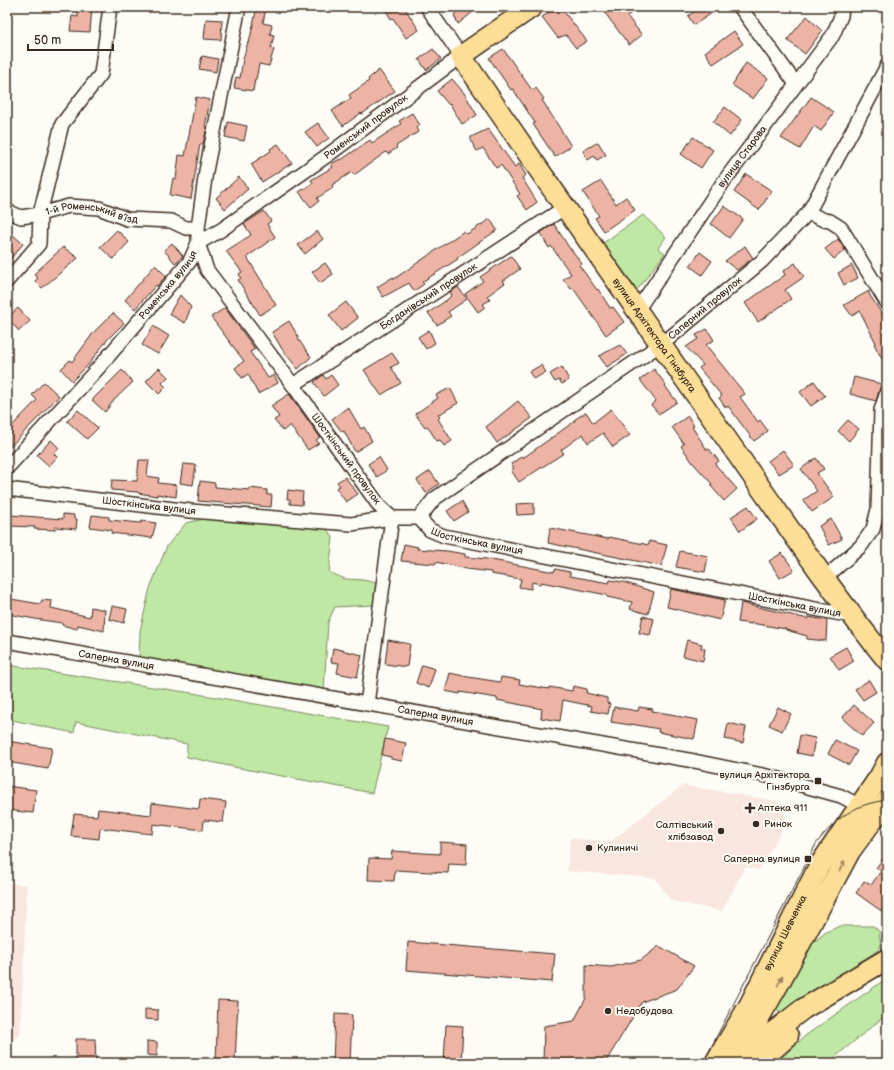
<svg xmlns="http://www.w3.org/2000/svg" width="894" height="1070" viewBox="0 0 894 1070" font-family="'Balsamiq Sans',sans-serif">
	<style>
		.built { fill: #f8e6df }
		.green { fill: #bfe8a4; stroke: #7d8961 }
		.building { fill: #edb4a6; stroke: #3b2a1e }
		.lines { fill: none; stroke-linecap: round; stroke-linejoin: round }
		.minor-casing { stroke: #3b2a1e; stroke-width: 16 }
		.primary-casing { stroke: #3b2a1e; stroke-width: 23 }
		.minor { stroke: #fdfcf7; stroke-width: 13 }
		.primary { stroke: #fcde96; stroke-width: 20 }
		.tram { stroke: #3b2a1e; stroke-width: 1 }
		.oneway { fill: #9c845a }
		.poi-dot { fill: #3b2a1e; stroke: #fdfcf7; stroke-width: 1.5 }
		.labels { text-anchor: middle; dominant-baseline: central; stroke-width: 4; stroke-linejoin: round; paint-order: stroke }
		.street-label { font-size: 10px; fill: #3b2a1e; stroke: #fdfcf7 }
		.poi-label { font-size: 10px; fill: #3b2a1e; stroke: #fdfcf7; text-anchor: start }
	</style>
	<rect width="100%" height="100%" fill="#fdfcf7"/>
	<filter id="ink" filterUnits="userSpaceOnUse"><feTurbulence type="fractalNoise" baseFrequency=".025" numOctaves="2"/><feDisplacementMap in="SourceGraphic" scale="8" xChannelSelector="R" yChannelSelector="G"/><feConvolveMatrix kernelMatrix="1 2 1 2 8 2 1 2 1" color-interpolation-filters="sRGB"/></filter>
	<g filter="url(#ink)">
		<path class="built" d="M683,785L777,801L785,816L780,834L759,870L745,867L722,911L671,901L655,878L567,871L570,838L610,842Z
			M7,883L27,885L20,1035L7,1043Z"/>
		<path class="green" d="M643,215L666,237L658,248L665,253L637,290L603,243Z
			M203,519L323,525L333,537L329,572L345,579L363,580L377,583L374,605L335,607L328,622L324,691L139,659L140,631L150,588L167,546L186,523Z
			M7,665L192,693L388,727L372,793L239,768L187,757V744L76,722L74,733L7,719Z
			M840,926H873L879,931L881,946L877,951L829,982L783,1016L775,1009L810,945L826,932Z
			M887,978V1014L828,1063H776L805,1036Z"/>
		<path class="building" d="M78,7H92L90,32L70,31L72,16L78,17Z
			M257,7H266L263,23L272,25L270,34L274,35L271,48L274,49L269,66L259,64L256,80L255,79L253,91L234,88L236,77L240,78L243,59L248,42L249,43Z
			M384,7H404L419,30L406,38L393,18L391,19Z
			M454,7H479L458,24L454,15L457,12Z
			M557,7H560L587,41L576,48L566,35L558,38L542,17Z
			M612,7H627L631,13L627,16L642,35L629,45L605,13Z
			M701,7H721L694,25L688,16Z
			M807,16L822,31L805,54L787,40Z
			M206,19L222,20L221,40L204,39Z
			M734,31L743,44L713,64L705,52Z
			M433,49L441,59L426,70L419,59Z
			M503,49L532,90L536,88L544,99L542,100L571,146L555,157L533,124L535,123L513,89L511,90L489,58Z
			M202,56L218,59L216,72L199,69Z
			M746,63L768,78L753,99L732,85Z
			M379,70L395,91L362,114L361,113L343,126L332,111L351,98L349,95L369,81L368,79Z
			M452,79L464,93L477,115L462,124L450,104L449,105L437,91Z
			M196,97L210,100L205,127H207L203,144H200L191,199L170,195L173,178L176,179L179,155L185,156Z
			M811,97L834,112L821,131L814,126L800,149L781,138Z
			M725,107L742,120L730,136L713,122Z
			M412,113L420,125L416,127L418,132L396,146L397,148L388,154L386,152L354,175L352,172L332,185L333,188L317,198L319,201L311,207L299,192L313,183L311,180L333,167L331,164L340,159L341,160L370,140L372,143L401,124L399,121Z
			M228,122L247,126L244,141L225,137Z
			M318,123L329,138L317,147L305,132Z
			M488,129L515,167L519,164L526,175L522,178L537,202L527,210L517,196L520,194L501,165L496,168L483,148L477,151L471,141V137Z
			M693,137L713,150L701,168L681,154Z
			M598,142L606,155L597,160L594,156L588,160L583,151Z
			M278,144L292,163L262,182L251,164L271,151L270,149Z
			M746,174L772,191L759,210L734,192Z
			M239,177L248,189L225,209L216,198Z
			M601,181L616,204L626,197L635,210L604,231L595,218L599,216L583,192Z
			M724,206L743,219L729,238L711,224Z
			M264,211L271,221L267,224L275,237L247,257L276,305L260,315L238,280L241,278L239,274L242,272L226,251L251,235L244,224Z
			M490,219L497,230L457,258L458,259L422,282L424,284L414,291L409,283L383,297L377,287L393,277L394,279L464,231L467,234Z
			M554,224L570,249H571L582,264L579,265L597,290L598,289L610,308L613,307L624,322L606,335L573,288L571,289L563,279L571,274L551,246L549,248L540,233Z
			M117,230L129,242L113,259L100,247Z
			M317,231L323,239L305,254L298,245Z
			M12,234L23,244L7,263V240Z
			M838,239L845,250L834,259L825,249Z
			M172,243L183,256L175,263L164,250Z
			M745,246L753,258L737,270L725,261Z
			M63,247L78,258L42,288L35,281L38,278L34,274Z
			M700,252L712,261L702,275L690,266Z
			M511,256L520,269L503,281L505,283L487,296L490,300L483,304L485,307L478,312L465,294L483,281L480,277Z
			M325,263L333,274L320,283L312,272Z
			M795,263L804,277L785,290L791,299L758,322L745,303L785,275L783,271Z
			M155,265L166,276L157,286L156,285L135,309L125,300Z
			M852,265L858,278L844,285L838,273Z
			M458,287L467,299L448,312L451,316L437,325L428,313L448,299L452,295L450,292Z
			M869,291V294L882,314L884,313L887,319V368L874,344L876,343L860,311L852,316L844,305Z
			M180,295L191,307L185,323L169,314Z
			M346,302L358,318L341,331L329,315Z
			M18,308L30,321L19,331L7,318Z
			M225,308L255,349L250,352L268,378L274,375L278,383L258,394L248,374L242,378L235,368L244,361L211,317Z
			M113,313L124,323L107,340L88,365L72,381L61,369L70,360L72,362L94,332Z
			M289,321L299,338L298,339L311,357L298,369L282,349L272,332Z
			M153,326L169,336L158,354L142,345Z
			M707,329L714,340L706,345L745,394L740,397L758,422L760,420L768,431L754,441L728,406L726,408L719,398L722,396L699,368L703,365L686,347L698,339L696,335Z
			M429,330L435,343L426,349L418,337Z
			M620,345L627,354L607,367L599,356Z
			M392,353L399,363L391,367L401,383L381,395L364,370Z
			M541,365L546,372L534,379L529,372Z
			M562,367L569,380L562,384L559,380L555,382L550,374Z
			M159,368L168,377L162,383L166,387L159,394L146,381Z
			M654,369L666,385L665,386L677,402L659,414L651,405L656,401L640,380Z
			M122,370L133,382L114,400L105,412L92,400Z
			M323,375L326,379L331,375L338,385L324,396L314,382Z
			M854,377L881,384L876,401L850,394Z
			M814,381L825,396L811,406L800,392Z
			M44,382L59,396L7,450V431L37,400L32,395Z
			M450,388L458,403L438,415L440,417L438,419L452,441L444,446L440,440L437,441L427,426L425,427L415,414L438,398L436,395Z
			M289,394L320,437L316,440L319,443L308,450L290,425L283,431L274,420L279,417L271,406Z
			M518,401L532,418L497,443L486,427Z
			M348,407L361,429L364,427L372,441L355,452L344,431L342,432L332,419Z
			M611,409L630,435L613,447L603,433L588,443L583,434L561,450L564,453L519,482L511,470L514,468L511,464L522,456L523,458L575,421L574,420L586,412L593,423Z
			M78,410L98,428L87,439L67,421Z
			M688,416L694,426L692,427L707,450L709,449L719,461L715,464L737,489L724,501L710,485L712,484L693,463L681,446L684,444L672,427Z
			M848,420L859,429L849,441L838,431Z
			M51,440L59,448L54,454L57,457L49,466L37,455Z
			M783,450L794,465L779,474L768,461Z
			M379,457L387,470L377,477L368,464Z
			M816,458L824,469L817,473L834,497L812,512L803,500L817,491L801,469Z
			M139,460H149L147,476L159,478L158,483L177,485L176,497L157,494V496L138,493V492L111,490L112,480L137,481Z
			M183,464L196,465L193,485L180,483Z
			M430,471L439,484L426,493L417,480Z
			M345,477L358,494L346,502L336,488L340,486L337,482Z
			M200,481L215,483V487L249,490V488L267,490V495H272L271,507L198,501Z
			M288,490L303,492L302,505L290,504V499H287Z
			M462,501L468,512L454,521L447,511Z
			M534,503V514L517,515L516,504Z
			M748,506L757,519L740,531L731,517Z
			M63,514L74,515V519H77L76,529L55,527V530L34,529L35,527L10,526V515L63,519Z
			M92,515L109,517V520L141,523L142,521L156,523L152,538L111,533L112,530L90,527Z
			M831,519L842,539L829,545L819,526Z
			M550,528L608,539L609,537L649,545V541L667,545L661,566L548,543Z
			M404,544L418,547L417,549L447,551L465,554V557L487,559L554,572L555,569L570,572V576L609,583L610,580L623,582L654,592L648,614L630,609L632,602L607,597V595L541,582L540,584L532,582L531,589L519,587L521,579L491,574V572L467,569L436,562L435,564L401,561Z
			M680,551L708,556L705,572L676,567Z
			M782,553L794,570L780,578L769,561Z
			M671,589L725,600L720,620L667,607Z
			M11,599L40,604L42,600L52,601L51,608L90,617L91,607L105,610L104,631L78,625L77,629L62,625V623L35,619L8,614Z
			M741,603L808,619V617L827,620L826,641L807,639V636L786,630V629L751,623V624L738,622Z
			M112,606L127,609L124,623L109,619Z
			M643,616L654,619L650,635L639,633Z
			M388,640L410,644L407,667L385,664Z
			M687,640L702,644L701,648L705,649L703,661L683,656Z
			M846,647L854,661L839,670L830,656Z
			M333,648L362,655L357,677L337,673L339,663L331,662Z
			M422,665L435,669L429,688L416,683Z
			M450,673L468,677L500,682L501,677L520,680L519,684L549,689V687L572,691L573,686L587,689L586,693L607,698V703L610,704L608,714L591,711L592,706L563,700L560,721L541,718L542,709L497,700V698L460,692V694L445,691Z
			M869,680L876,692L863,700L855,689Z
			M854,705L874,723L862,736L842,718Z
			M614,707L638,711L639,707L653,709L652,711L676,715V716L698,720L694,739L658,732L659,729L631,724V725L611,722Z
			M778,707L791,714L782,731L769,725Z
			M728,723L746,727L743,743L725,739Z
			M800,735L815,738L812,756L797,753Z
			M385,739L406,743L402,761L391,759V757L382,755Z
			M835,740L857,751L849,765L828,754Z
			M7,741L52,748L48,769L7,762Z
			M7,786L36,790L33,813L7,810Z
			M200,799L226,802L223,822L204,820L203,830L153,824L152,834L100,828L99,839L71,836L74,814L97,816L98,809L151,815L152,803L199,809Z
			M440,842L467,844L466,865L449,864L448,873L395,870L394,881L368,880L369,858L391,859L392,851L440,854Z
			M887,853V915L856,893L864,881L871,885L881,871L876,868Z
			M408,942L555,954L552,982L406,970Z
			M659,946L694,966L677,989L642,1002L605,1063H543L544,1026L574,1021L586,998V965L611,967L641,960Z
			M218,1000L238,1001L235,1063H216Z
			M145,1009L158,1010V1020L145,1019Z
			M335,1014L352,1015L350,1063H333Z
			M446,1025L463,1026L461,1063H444Z
			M76,1039H95L96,1063H76Z
			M147,1041L157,1042V1056L147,1055Z"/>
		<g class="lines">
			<g class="minor-casing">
				<g id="minor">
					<path d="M740,7L796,84"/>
					<path id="s1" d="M7,211L21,217L40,214L69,206L99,208L127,219L171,221L186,228H198"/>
					<path d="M808,213L824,220L830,221L841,228L887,303"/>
					<path d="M7,281L39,244L40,214L62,124L101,74L110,7"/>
					<path id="s2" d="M635,308L642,303L722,184L833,35L841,16L842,7"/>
					<path id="s3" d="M293,385L564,208"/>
					<path id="s4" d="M7,468L100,366L190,261L198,243V228L206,171L239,7"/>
					<path id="s5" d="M7,489L191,511L351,524L392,518H419L430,530L444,536L851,616"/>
					<path id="s6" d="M419,518L434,499L667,340L762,261L808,213L887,66"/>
					<path d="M825,578L861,546L873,529L878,509L881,410L887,392"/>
					<path id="s7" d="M7,641L694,761L772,777L830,793L841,796L860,806"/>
					<path id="s8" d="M367,704L392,518L380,507L293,385L207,270L198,243L221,230L328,155L461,56L427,7"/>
				</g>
			</g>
			<g class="primary-casing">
				<g id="primary">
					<path id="s9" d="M532,7L461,56C549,185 638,313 728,441C780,515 830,590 887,660"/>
					<path d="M741,1057L803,1009L887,959"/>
					<path id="s10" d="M715,1063L750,1004L819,866L880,776L887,763"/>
					<path d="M733,1063L778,985L850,851L887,801"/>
					<path d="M758,1063L788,1036"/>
				</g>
			</g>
			<use href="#minor" class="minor"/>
			<use href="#primary" class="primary"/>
			<path class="tram" d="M703,1063L816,844C836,818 854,804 887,800"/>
		</g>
		<defs><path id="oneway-solid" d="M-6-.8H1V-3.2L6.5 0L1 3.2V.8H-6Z"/></defs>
		<g class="oneway">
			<use href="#oneway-solid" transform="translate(842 866) rotate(-61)"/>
			<use href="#oneway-solid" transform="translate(780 981) rotate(-62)"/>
		</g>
	</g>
	<g class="poi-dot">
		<rect x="814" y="777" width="8" height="8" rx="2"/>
		<path d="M748 802h4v4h4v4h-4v4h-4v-4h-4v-4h4z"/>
		<circle cx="756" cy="824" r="4"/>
		<circle cx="721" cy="831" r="4"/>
		<circle cx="589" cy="848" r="4"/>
		<rect x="804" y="855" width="8" height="8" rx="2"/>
		<circle cx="608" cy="1011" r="4"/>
	</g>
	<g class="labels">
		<g class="street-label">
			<text stroke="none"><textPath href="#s8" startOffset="730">Роменський провулок</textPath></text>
			<text stroke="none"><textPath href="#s2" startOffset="186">вулиця Старова</textPath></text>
			<text stroke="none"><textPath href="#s1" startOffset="88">1-й Роменський в’їзд</textPath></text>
			<text stroke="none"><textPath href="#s4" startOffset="244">Роменська вулиця</textPath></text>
			<text stroke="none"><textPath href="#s3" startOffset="162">Богданівський провулок</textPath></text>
			<text stroke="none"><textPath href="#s6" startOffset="356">Саперний провулок</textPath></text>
			<text stroke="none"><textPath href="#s9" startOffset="426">вулиця Архітектора Гінзбурга</textPath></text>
			<text transform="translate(346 459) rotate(54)">Шосткінський провулок</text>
			<text stroke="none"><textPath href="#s5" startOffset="143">Шосткінська вулиця</textPath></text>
			<text stroke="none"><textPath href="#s5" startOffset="479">Шосткінська вулиця</textPath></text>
			<text stroke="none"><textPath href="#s5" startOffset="803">Шосткінська вулиця</textPath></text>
			<text stroke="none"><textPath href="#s7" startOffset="111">Саперна вулиця</textPath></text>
			<text stroke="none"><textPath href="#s7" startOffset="435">Саперна вулиця</textPath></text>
			<text stroke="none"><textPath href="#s10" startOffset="148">вулиця Шевченка</textPath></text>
		</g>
		<g class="poi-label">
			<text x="810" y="775" text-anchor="end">вулиця Архітектора<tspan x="810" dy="12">Гінзбурга</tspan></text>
			<text x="758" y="808">Аптека 911</text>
			<text x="764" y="824">Ринок</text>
			<text x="713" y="825" text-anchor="end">Салтівський<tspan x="713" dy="12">хлібзавод</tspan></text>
			<text x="597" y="848">Кулиничі</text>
			<text x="800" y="859" text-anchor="end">Саперна вулиця</text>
			<text x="616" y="1011">Недобудова</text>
		</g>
	</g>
	<rect width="894" height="1070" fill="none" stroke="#fdfcf7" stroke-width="24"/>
	<rect x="12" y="12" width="870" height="1046" fill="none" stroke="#3b2a1e" stroke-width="1.5" filter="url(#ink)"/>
	<path d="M28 44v6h85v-6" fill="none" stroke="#3b2a1e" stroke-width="2"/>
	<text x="34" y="44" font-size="12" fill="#3b2a1e" stroke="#fdfcf7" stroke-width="3" paint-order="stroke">50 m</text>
</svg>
